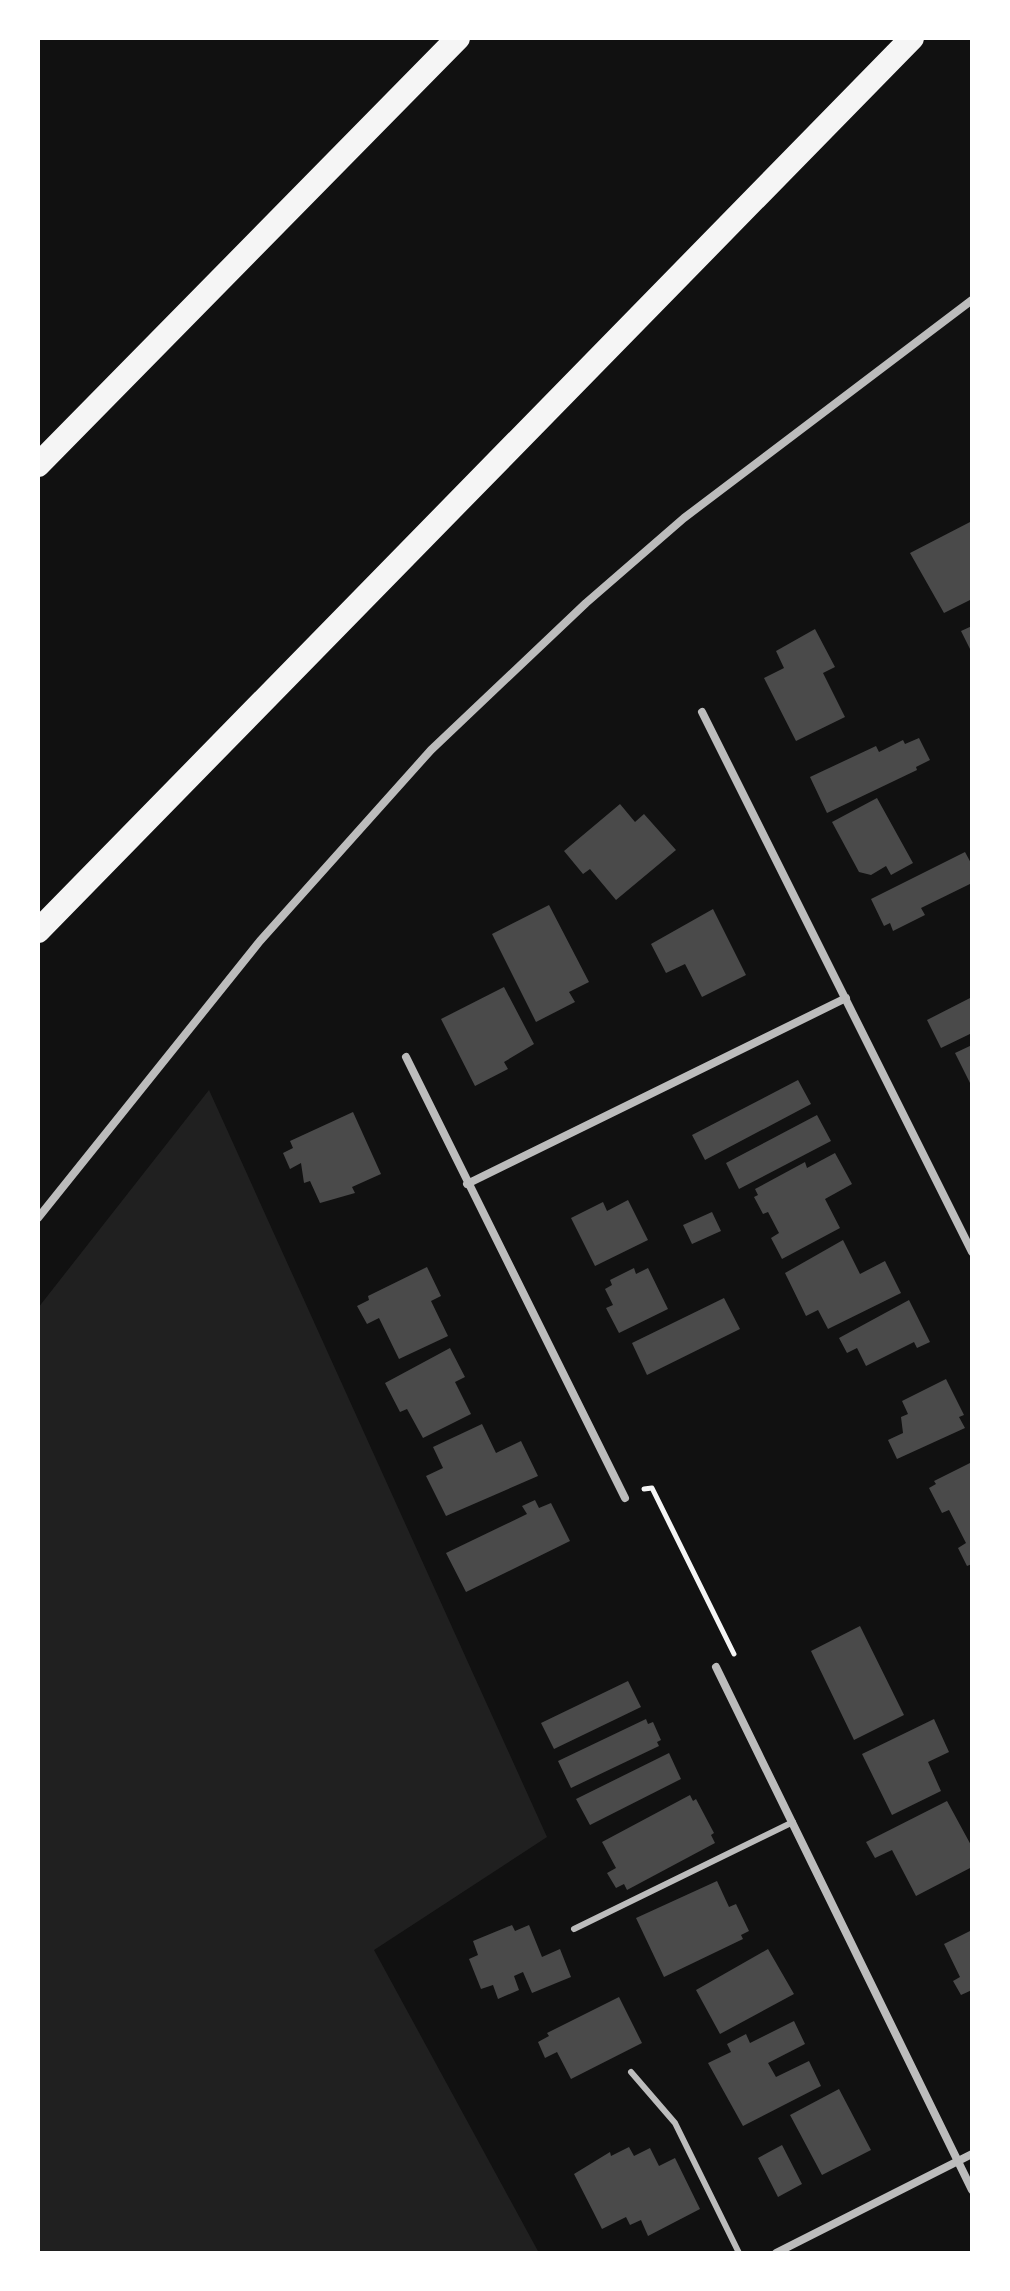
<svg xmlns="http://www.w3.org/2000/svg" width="1010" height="2291" viewBox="0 0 1010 2291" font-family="Roboto,sans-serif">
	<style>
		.green { fill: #202020 }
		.building { fill: #4a4a4a }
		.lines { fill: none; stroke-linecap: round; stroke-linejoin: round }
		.path { stroke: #f5f5f5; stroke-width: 5 }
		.service { stroke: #bcbcbc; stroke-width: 6 }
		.minor { stroke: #bcbcbc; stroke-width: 8 }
		.motorway { stroke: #f5f5f5; stroke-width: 24 }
	</style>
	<rect width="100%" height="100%" fill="#111"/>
	<path class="green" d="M209,1090L547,1837L374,1950L539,2253H38V1308Z"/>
	<path class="building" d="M972,521V599L944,613L910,553Z
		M972,626V653L961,631Z
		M815,629L835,667L823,673L845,717L796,741L764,678L784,668L776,651Z
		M919,738L930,760L916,767L917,770L827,813L810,777L876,746L879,752L903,740L905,744Z
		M877,798L913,863L891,875L886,866L871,875L859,872L832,822Z
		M620,804L635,822L644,814L676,850L616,900L590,869L583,874L564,851Z
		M965,852L972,865V883L921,908L925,915L893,931L890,923L884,926L871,899Z
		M549,905L589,982L569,992L575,1002L536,1022L492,934Z
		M713,909L746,975L702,997L685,964L666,973L651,944Z
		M504,987L534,1044L504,1062L508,1069L475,1086L441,1019Z
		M972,997V1033L941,1048L927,1020Z
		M972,1045V1087L955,1053Z
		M798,1080L811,1104L705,1160L692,1135Z
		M353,1112L381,1174L352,1187L355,1193L320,1203L310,1181L304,1183L301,1163L290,1169L283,1153L293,1148L290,1141Z
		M817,1115L831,1141L739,1189L726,1163Z
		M835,1153L852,1184L825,1199L840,1228L782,1259L771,1238L779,1233L768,1212L763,1214L754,1197L758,1195L755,1189L805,1162L807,1168Z
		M628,1200L648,1240L595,1266L571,1218L603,1202L607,1211Z
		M712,1212L721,1231L692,1244L683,1225Z
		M843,1240L860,1274L885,1261L901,1293L828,1329L818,1310L806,1316L785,1273Z
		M427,1267L441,1296L431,1301L448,1336L399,1359L379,1318L367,1324L357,1306L369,1300L368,1296Z
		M634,1268L636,1274L648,1268L668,1309L619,1333L606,1308L613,1305L605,1289L612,1285L610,1280Z
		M724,1298L740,1329L647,1375L632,1343Z
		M909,1300L930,1342L917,1348L914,1342L866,1366L857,1348L847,1353L839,1338Z
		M450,1348L465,1377L455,1382L471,1414L423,1438L407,1409L400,1412L385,1383Z
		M946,1379L964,1415L959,1417L965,1428L897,1459L888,1440L903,1433L901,1417L908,1414L902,1401Z
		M482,1424L496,1453L521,1441L538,1476L446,1516L426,1476L443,1468L433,1447Z
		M972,1462V1564L967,1566L958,1548L966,1543L949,1510L942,1513L929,1488L936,1484L934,1481Z
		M535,1500L539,1508L551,1503L570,1541L466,1592L446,1553L527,1514L522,1506Z
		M860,1626L904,1715L854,1740L811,1651Z
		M628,1681L641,1707L554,1749L541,1723Z
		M646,1719L648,1724L653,1722L661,1740L657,1742L659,1746L571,1788L558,1761Z
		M934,1719L949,1752L928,1762L941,1791L892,1815L862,1754Z
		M669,1753L681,1779L590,1825L576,1799Z
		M690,1795L693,1801L696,1799L714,1833L711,1835L715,1843L627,1890L624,1884L616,1888L607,1873L616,1868L602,1842Z
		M947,1801L972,1847V1867L916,1896L892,1850L875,1858L866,1842Z
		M717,1881L729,1907L736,1904L749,1931L741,1935L743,1939L664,1977L636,1918Z
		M512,1925L515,1931L529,1925L542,1957L560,1949L571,1977L532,1993L523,1972L514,1976L519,1990L498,1999L493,1985L481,1989L469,1959L478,1955L473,1941Z
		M972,1930V1990L961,1995L953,1981L960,1977L944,1944Z
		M768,1949L794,1994L720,2034L696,1990Z
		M619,1997L642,2043L571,2079L557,2052L545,2058L538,2042L549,2036L547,2033Z
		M794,2021L805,2044L768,2063L776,2077L809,2061L821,2086L743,2126L708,2063L731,2052L727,2044L746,2034L750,2043Z
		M839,2089L871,2150L822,2175L790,2115Z
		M782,2145L802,2184L778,2197L758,2158Z
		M629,2147L634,2156L650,2148L659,2166L675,2158L700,2209L648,2236L641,2220L630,2225L626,2217L602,2229L574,2174L610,2152L611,2156Z"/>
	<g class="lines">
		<path class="path" d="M644,1489L652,1488L734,1654"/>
		<path class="service" d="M574,1929L793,1822
			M631,2072L675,2123L739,2253"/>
		<path class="minor" d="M702,712L972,1252
			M406,1057L625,1498
			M467,1184L846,998
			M38,1218L260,941L431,750L586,603L684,518L972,300
			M716,1667L972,2190
			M776,2253L972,2154"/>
		<path class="motorway" d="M38,465L458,38
			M38,931L912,38"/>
	</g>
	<rect width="1010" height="2291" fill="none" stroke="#ffffff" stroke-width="80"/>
</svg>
